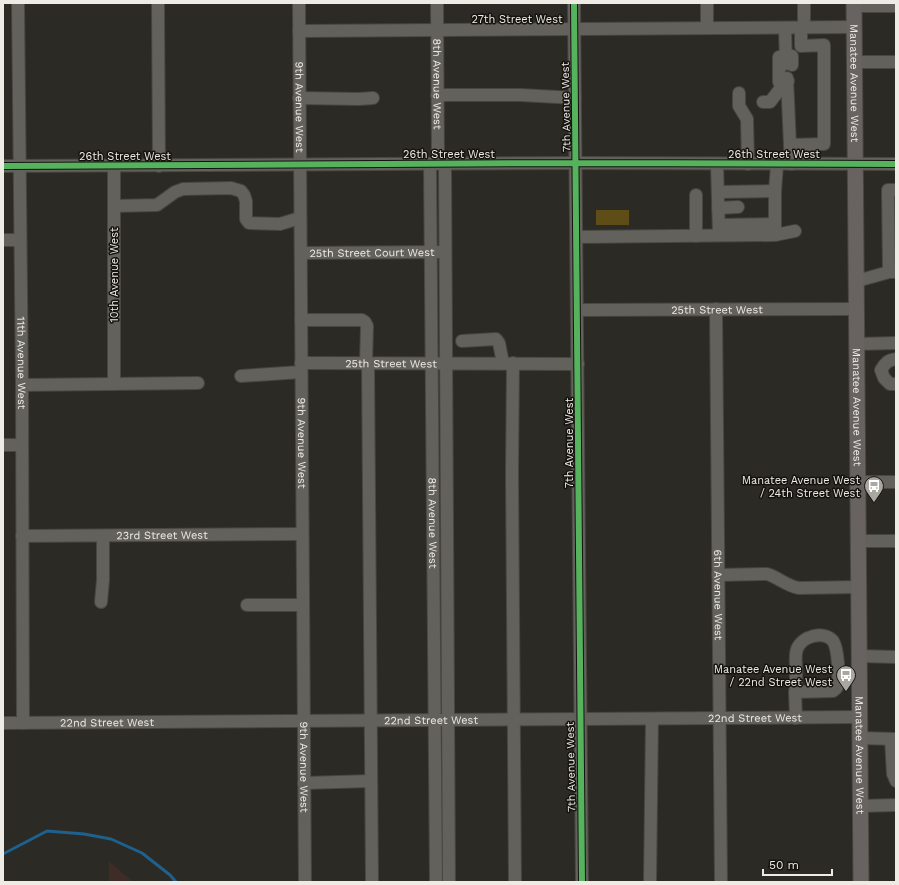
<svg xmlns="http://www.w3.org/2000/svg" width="899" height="885" viewBox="0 0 899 885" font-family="'Work Sans',sans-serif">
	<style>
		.education { fill: #3d2d26 }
		.green { fill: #5f4d17 }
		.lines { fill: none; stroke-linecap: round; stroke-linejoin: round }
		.stream { stroke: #1e608e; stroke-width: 3 }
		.minor-casing { stroke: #484641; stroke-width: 14 }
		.major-casing { stroke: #484641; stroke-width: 17 }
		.minor { stroke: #63615c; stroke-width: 12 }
		.major { stroke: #686260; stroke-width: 15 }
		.cycleway-casing { stroke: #15130f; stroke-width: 8 }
		.cycleway { stroke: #56b35d; stroke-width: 6 }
		.labels { text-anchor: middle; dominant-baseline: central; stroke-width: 3; stroke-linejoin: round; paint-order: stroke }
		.street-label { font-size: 11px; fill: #eeebe5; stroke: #15130f }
		.poi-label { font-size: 11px; fill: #eeebe5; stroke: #15130f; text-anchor: end }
	</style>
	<rect width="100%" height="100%" fill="#2c2a24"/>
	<path class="education" d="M109,861L133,882H109Z"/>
	<path class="green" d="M596,210H629V225H596Z"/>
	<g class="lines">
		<path class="stream" d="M3,854L47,831L84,834L111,839L142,853L170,875L176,882"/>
		<g class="minor-casing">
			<g id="minor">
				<path id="s1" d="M18,3L22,385L23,723"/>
				<path d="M158,3L159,166"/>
				<path id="s2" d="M299,3L305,882"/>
				<path id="s3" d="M437,3L438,164"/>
				<path d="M574,3L582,882"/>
				<path d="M707,3V28"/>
				<path d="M804,3V27"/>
				<path d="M854,6H896"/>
				<path d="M785,28L786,64"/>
				<path d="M299,31L854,27"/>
				<path d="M855,62H896"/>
				<path d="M787,78L790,145"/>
				<path d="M788,81L779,82V57L792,56V65"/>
				<path d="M739,93V106L747,119L748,164"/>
				<path d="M437,95H521L575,98"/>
				<path d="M299,98L359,99L373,98"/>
				<path d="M763,102H770L780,89L787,88"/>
				<path id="s4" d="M430,164L436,882"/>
				<path d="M445,164L449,882"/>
				<path d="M717,164L719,235"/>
				<path d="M791,164L790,145L824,144V45L801,46V27"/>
				<path d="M3,166L576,163L896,164"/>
				<path d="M718,192L775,191"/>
				<path d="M114,206L157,205L175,192L183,189L231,188L241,191L244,195L246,201V219L249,223L280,224L300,218"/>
				<path d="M718,208L738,207"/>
				<path d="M719,225L775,224"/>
				<path d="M775,235V191L777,165"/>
				<path d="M696,236V195"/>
				<path d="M577,237L775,235L795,231"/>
				<path d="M3,240H20"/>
				<path id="s5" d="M301,253L439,252"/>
				<path d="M889,272L888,190H896"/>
				<path d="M857,281L889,272H896"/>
				<path id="s6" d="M716,309L721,882"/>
				<path id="s7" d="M577,310L857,309"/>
				<path d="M301,320H362L365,322L367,326L366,363"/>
				<path d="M462,341L496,339L499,343L503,363"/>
				<path d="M857,344L896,343"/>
				<path d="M896,359C888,360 885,363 881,370L884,378L890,384H896"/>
				<path id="s8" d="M301,363L578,364"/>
				<path d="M368,363L372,882"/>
				<path d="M513,363L512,473L515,882"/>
				<path d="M241,376L301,372"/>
				<path d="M114,384V166"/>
				<path d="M22,385L198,383"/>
				<path d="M3,445H22"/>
				<path d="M858,482H896"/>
				<path id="s9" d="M22,536L302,534"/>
				<path d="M859,541H896"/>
				<path d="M718,575L767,574C778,577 786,586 799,588L859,587"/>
				<path d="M101,602L103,580V536"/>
				<path d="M247,605H303"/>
				<path d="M859,656L896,657"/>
				<path d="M795,692C796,687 796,682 796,676C797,668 794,657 797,649C802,636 824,630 833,641C838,648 840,679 837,687C836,689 835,689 833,691L795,692L796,718"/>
				<path id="s10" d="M3,723L860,717"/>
				<path d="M860,738L896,739"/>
				<path d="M891,739L893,774L896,781"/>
				<path d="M304,783L371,781"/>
				<path d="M860,806L896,805"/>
				<path d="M650,882L652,719"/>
			</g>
		</g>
		<g class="major-casing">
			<g id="major">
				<path id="s11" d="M854,3L861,882"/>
			</g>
		</g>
		<use href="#minor" class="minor"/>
		<use href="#major" class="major"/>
		<g class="cycleway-casing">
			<path id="cycleway" d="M574,3L582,882
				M3,166L576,163L896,164"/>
		</g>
		<use href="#cycleway" class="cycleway"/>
	</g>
	<defs>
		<g id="bus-pin" transform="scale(1)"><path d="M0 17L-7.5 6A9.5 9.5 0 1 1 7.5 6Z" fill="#aaa7a1" stroke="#15130f"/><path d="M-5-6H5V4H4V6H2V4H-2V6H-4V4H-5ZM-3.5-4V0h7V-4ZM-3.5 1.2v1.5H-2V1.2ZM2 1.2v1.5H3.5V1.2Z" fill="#fff"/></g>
	</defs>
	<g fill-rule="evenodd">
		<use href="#bus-pin" x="874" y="486"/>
		<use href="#bus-pin" x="846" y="675"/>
	</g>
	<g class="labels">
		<g class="street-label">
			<text x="517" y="19">27th Street West</text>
			<text stroke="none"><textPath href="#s11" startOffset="80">Manatee Avenue West</textPath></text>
			<text stroke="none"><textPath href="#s3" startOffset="81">8th Avenue West</textPath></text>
			<text stroke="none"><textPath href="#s2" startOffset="104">9th Avenue West</textPath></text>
			<text transform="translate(566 107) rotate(-91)">7th Avenue West</text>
			<text x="449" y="154">26th Street West</text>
			<text x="774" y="154">26th Street West</text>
			<text x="125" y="156">26th Street West</text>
			<text stroke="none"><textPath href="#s5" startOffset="71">25th Street Court West</textPath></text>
			<text transform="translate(114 275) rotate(-90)">10th Avenue West</text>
			<text stroke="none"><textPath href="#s7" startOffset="140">25th Street West</textPath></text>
			<text stroke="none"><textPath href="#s1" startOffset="360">11th Avenue West</textPath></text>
			<text stroke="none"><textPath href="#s8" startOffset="90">25th Street West</textPath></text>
			<text stroke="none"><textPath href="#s11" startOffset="404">Manatee Avenue West</textPath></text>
			<text stroke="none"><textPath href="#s2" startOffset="440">9th Avenue West</textPath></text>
			<text transform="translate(569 443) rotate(-90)">7th Avenue West</text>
			<text stroke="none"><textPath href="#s4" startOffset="359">8th Avenue West</textPath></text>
			<text stroke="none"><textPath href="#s9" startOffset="140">23rd Street West</textPath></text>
			<text stroke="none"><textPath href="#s6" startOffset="286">6th Avenue West</textPath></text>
			<text stroke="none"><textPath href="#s10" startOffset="752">22nd Street West</textPath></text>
			<text stroke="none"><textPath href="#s10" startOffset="428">22nd Street West</textPath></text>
			<text stroke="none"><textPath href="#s10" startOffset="104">22nd Street West</textPath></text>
			<text stroke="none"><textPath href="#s11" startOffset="752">Manatee Avenue West</textPath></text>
			<text stroke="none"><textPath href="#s2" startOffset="764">9th Avenue West</textPath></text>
			<text transform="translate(571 767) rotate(-91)">7th Avenue West</text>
		</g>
		<g class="poi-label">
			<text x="860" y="480">Manatee Avenue West<tspan x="860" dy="13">/ 24th Street West</tspan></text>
			<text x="832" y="669">Manatee Avenue West<tspan x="832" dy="13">/ 22nd Street West</tspan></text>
		</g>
	</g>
	<rect width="899" height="885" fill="none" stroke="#eeebe5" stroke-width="8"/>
	<path d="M763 869v6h69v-6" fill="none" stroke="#eeebe5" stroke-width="2"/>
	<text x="769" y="869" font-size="12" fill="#eeebe5" stroke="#15130f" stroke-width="3" paint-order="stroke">50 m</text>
</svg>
